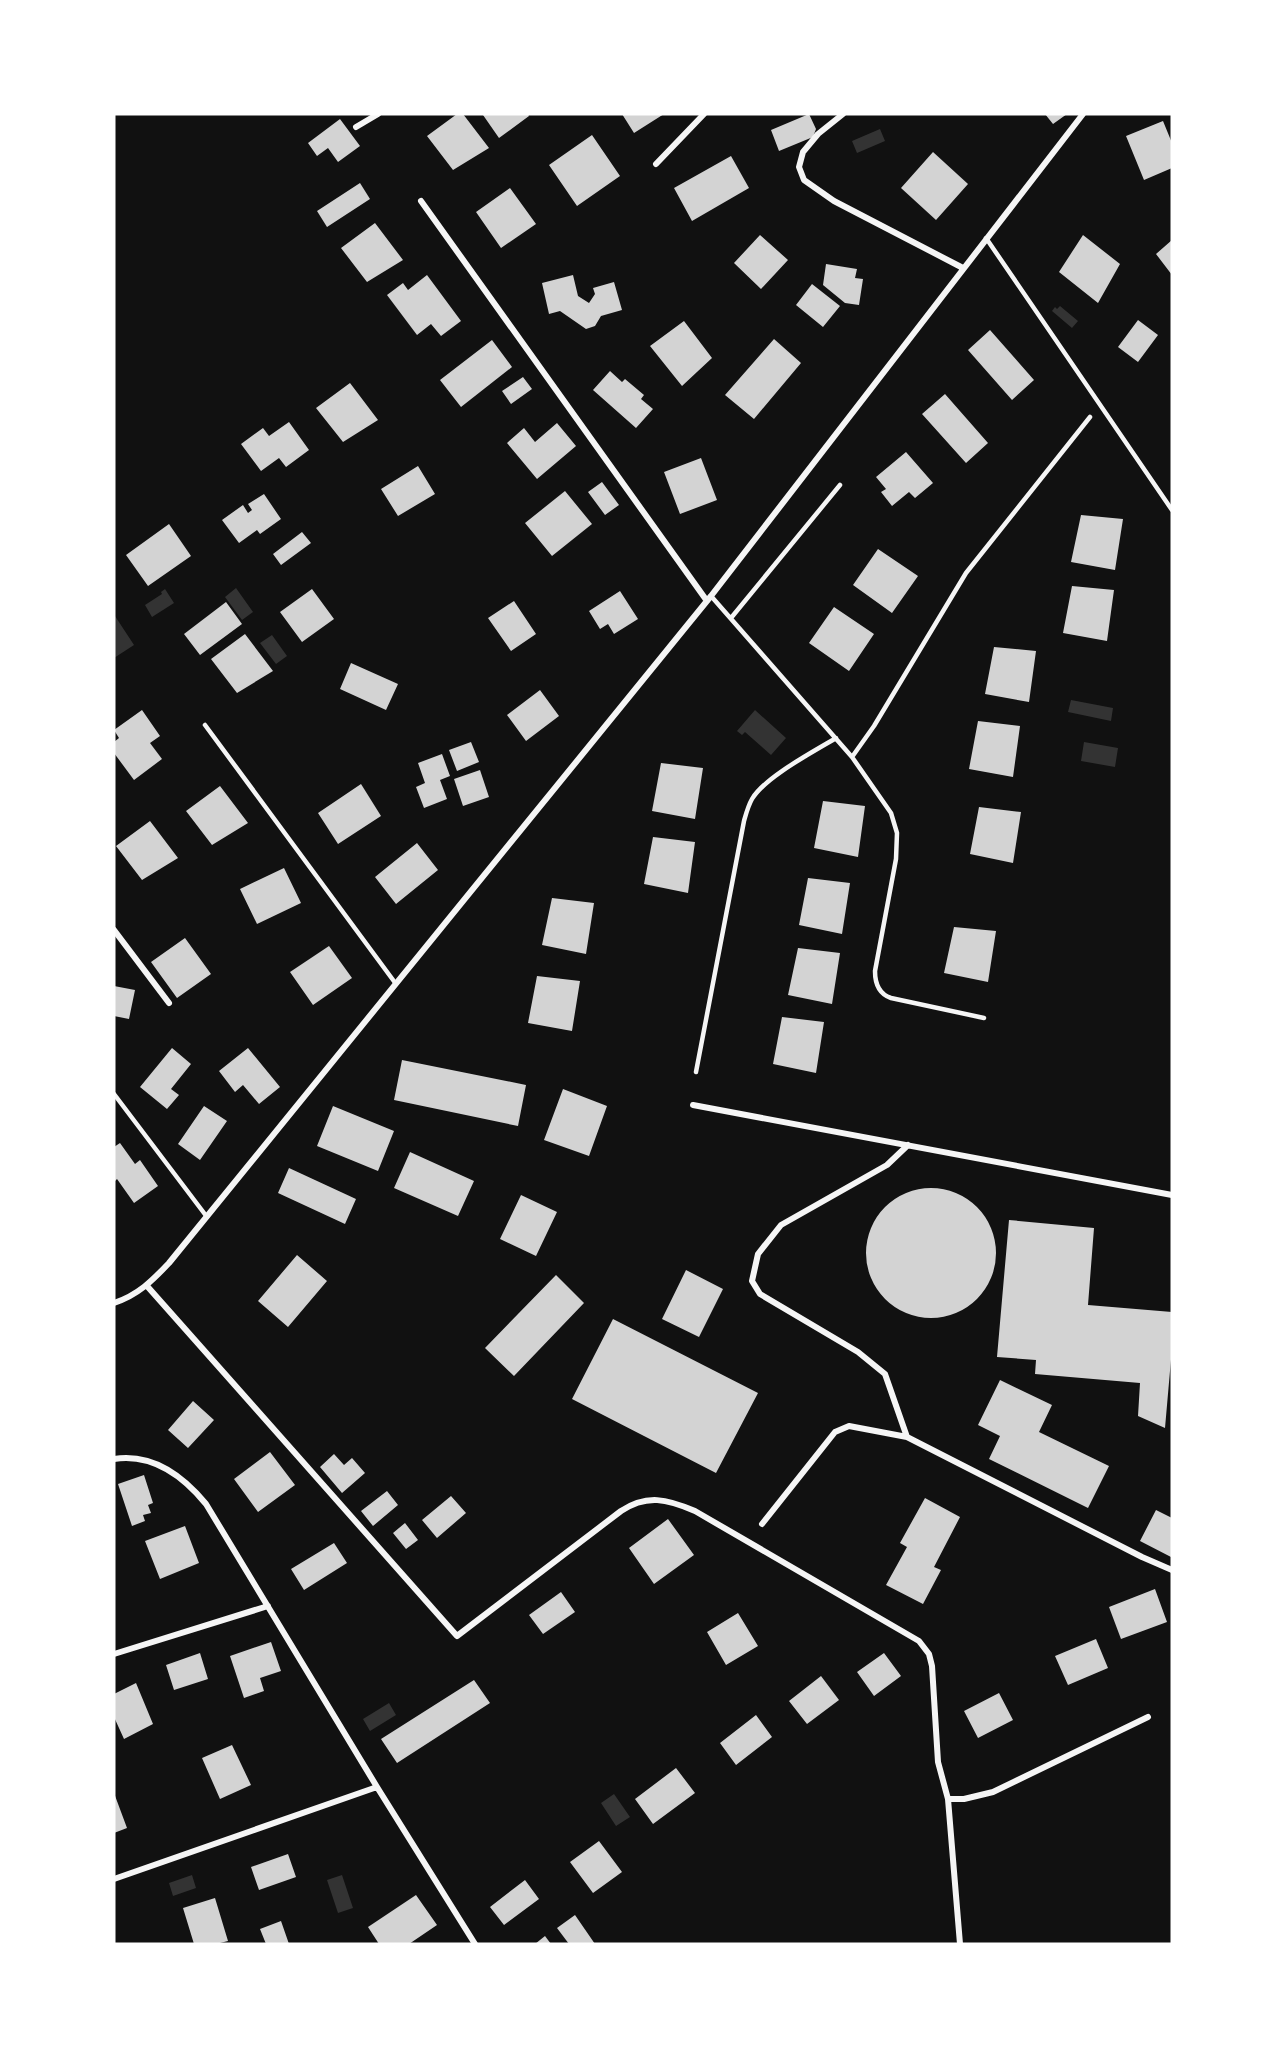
<svg xmlns="http://www.w3.org/2000/svg" width="1286" height="2058" viewBox="0 0 1286 2058" font-family="Jost,sans-serif">
	<style>
		.water { fill: #333 }
		.building { fill: #d3d3d3 }
		.lines { fill: none; stroke-linecap: round; stroke-linejoin: round }
		.service { stroke: #f5f5f5; stroke-width: 4.5 }
		.minor { stroke: #f5f5f5; stroke-width: 6 }
	</style>
	<rect width="100%" height="100%" fill="#111"/>
	<path class="water" d="M880,129L885,141L857,153L852,141Z
		M1060,306L1078,321L1072,328L1052,311L1055,307L1057,309Z
		M236,588L253,612L242,620L225,597Z
		M165,589L174,603L152,617L145,605L162,594L161,592Z
		M115,616L134,645L114,658V617Z
		M272,635L287,656L276,664L260,643Z
		M1071,700L1113,708L1111,721L1068,712Z
		M755,710L786,738L771,755L745,732L742,735L737,731Z
		M1084,742L1118,748L1115,767L1081,761Z
		M389,1703L396,1715L370,1731L363,1719Z
		M614,1794L630,1817L616,1826L601,1803Z
		M192,1875L196,1888L173,1896L169,1883Z
		M342,1875L353,1908L338,1913L327,1880Z"/>
	<path class="building" d="M457,114H463L489,148L453,170L427,136Z
		M485,114H528L529,116L499,138L483,115Z
		M622,114H664L634,133Z
		M809,114L816,129L813,137L779,151L771,130Z
		M1045,114H1067L1053,124Z
		M340,119L360,146L338,162L328,148L317,156L308,143Z
		M1163,121L1172,143V168L1144,180L1126,136Z
		M592,135L620,176L577,206L549,165Z
		M933,152L968,184L936,220L901,188Z
		M731,156L749,188L692,221L674,188Z
		M360,183L370,199L327,227L317,211Z
		M510,188L536,224L501,248L476,212Z
		M375,223L403,260L367,282L341,248Z
		M760,235L788,260L761,289L734,263Z
		M1083,235L1120,264L1098,303L1059,272Z
		M1172,240V275L1156,254Z
		M826,264L857,269L855,278L863,279L859,305L845,303L823,285Z
		M427,275L461,321L441,336L431,324L417,335L387,295L403,283L408,290Z
		M573,275L578,296L589,303L595,294L593,288L614,282L622,310L601,316L595,326L586,329L560,311L549,314L542,283Z
		M812,284L840,306L823,327L796,305Z
		M1138,320L1158,335L1138,362L1118,347Z
		M684,321L712,358L682,386L650,346Z
		M990,330L1034,380L1012,400L968,350Z
		M774,339L801,363L754,419L725,395Z
		M492,340L512,367L461,407L440,380Z
		M610,371L622,382L625,379L644,395L641,399L653,409L636,428L593,390Z
		M523,377L532,389L511,404L502,391Z
		M350,383L378,420L343,442L316,408Z
		M945,394L988,443L966,463L922,414Z
		M289,422L309,450L286,467L279,458L261,471L241,444L263,428L269,436Z
		M557,423L576,446L537,479L507,443L524,428L535,442Z
		M906,452L933,483L915,498L909,492L892,506L881,492L886,489L876,477Z
		M701,458L717,500L680,514L664,472Z
		M418,466L435,494L398,516L381,489Z
		M602,482L619,505L605,515L588,492Z
		M565,491L592,524L552,556L525,523Z
		M264,494L281,519L260,534L257,530L239,543L222,520L243,505L248,513L252,510L248,504Z
		M1081,515L1123,519L1115,570L1071,562Z
		M169,524L191,556L148,586L126,555Z
		M302,532L311,543L281,565L273,554Z
		M878,549L918,576L892,613L853,585Z
		M1072,586L1114,590L1107,641L1063,633Z
		M312,589L334,619L302,642L280,612Z
		M620,591L638,619L614,634L608,624L600,629L589,611Z
		M514,601L536,634L511,651L488,618Z
		M226,602L242,624L200,655L184,634Z
		M834,607L874,634L849,671L809,643Z
		M245,634L273,671L237,693L211,659Z
		M994,647L1036,651L1029,702L985,694Z
		M351,663L398,684L386,710L340,689Z
		M540,690L559,716L526,741L507,715Z
		M142,710L160,736L150,743L162,759L134,780L114,753V742L119,738L114,730Z
		M978,721L1020,726L1013,777L969,769Z
		M471,742L479,762L457,771L449,750Z
		M442,754L450,776L440,780L447,799L424,808L416,787L425,783L418,763Z
		M661,763L703,768L695,819L652,811Z
		M480,770L489,797L463,806L454,779Z
		M361,784L381,816L338,844L318,813Z
		M220,786L248,823L212,845L186,811Z
		M823,801L865,806L858,857L814,848Z
		M979,807L1021,812L1013,863L970,854Z
		M150,821L178,858L142,880L116,846Z
		M653,837L695,842L688,893L644,884Z
		M417,843L438,870L396,904L375,877Z
		M284,868L301,903L257,924L240,889Z
		M808,878L850,883L842,934L799,925Z
		M552,898L594,903L586,954L542,945Z
		M954,927L996,931L988,982L944,973Z
		M185,938L211,974L177,998L151,962Z
		M329,946L352,978L313,1005L290,972Z
		M798,948L840,953L832,1004L788,995Z
		M537,976L580,981L572,1031L528,1023Z
		M114,986L135,990L129,1019L114,1016Z
		M782,1017L824,1022L816,1073L773,1064Z
		M172,1048L191,1064L171,1089L179,1095L167,1109L140,1087Z
		M248,1048L280,1087L259,1104L243,1085L235,1092L219,1071Z
		M402,1060L526,1085L518,1126L394,1100Z
		M563,1089L607,1106L589,1156L544,1140Z
		M204,1106L227,1121L200,1160L178,1144Z
		M333,1106L394,1131L378,1171L317,1146Z
		M120,1143L135,1164L140,1160L158,1186L134,1203L117,1179L114,1182V1147Z
		M410,1152L474,1181L458,1216L394,1188Z
		M289,1168L356,1199L345,1224L278,1193Z
		M866 1253a65 65 0 1 1 130 0a65 65 0 1 1-130 0Z
		M521,1195L557,1212L536,1256L500,1239Z
		M1009,1220L1094,1228L1088,1305L1172,1312V1348L1165,1428L1138,1416L1140,1383L1035,1374L1036,1360L997,1357Z
		M297,1255L327,1281L288,1327L258,1301Z
		M686,1270L723,1289L699,1337L662,1319Z
		M556,1275L584,1303L514,1376L485,1348Z
		M613,1319L758,1393L716,1473L572,1399Z
		M1000,1380L1052,1405L1039,1432L1109,1466L1088,1508L989,1459L1000,1436L978,1425Z
		M193,1401L214,1420L188,1448L168,1430Z
		M270,1452L295,1485L258,1512L234,1479Z
		M334,1454L344,1465L352,1458L365,1473L342,1493L320,1467Z
		M144,1475L153,1503L148,1505L151,1513L143,1515L145,1521L132,1526L118,1484Z
		M387,1491L398,1505L373,1526L361,1511Z
		M451,1496L466,1513L437,1538L422,1520Z
		M925,1498L960,1517L934,1567L941,1570L923,1604L886,1585L907,1547L900,1543Z
		M1156,1510L1172,1518L1171,1557L1140,1541Z
		M668,1519L694,1555L654,1584L629,1548Z
		M405,1523L418,1540L406,1549L393,1533Z
		M185,1526L199,1563L160,1579L145,1541Z
		M334,1543L347,1563L304,1590L291,1569Z
		M1155,1589L1167,1622L1121,1639L1109,1607Z
		M561,1592L575,1612L543,1634L529,1615Z
		M738,1613L758,1646L726,1665L707,1632Z
		M1096,1639L1108,1668L1068,1685L1055,1656Z
		M271,1642L281,1671L260,1678L264,1691L244,1698L230,1656Z
		M200,1653L208,1679L174,1690L166,1665Z
		M884,1653L901,1676L874,1696L857,1672Z
		M821,1676L839,1700L807,1724L789,1701Z
		M474,1680L490,1703L397,1763L381,1739Z
		M136,1683L153,1724L124,1739L114,1717V1694Z
		M999,1693L1013,1720L978,1738L964,1711Z
		M756,1715L772,1737L736,1765L720,1743Z
		M232,1745L251,1785L220,1799L202,1758Z
		M676,1768L695,1793L653,1824L635,1799Z
		M114,1793L127,1828L114,1833Z
		M599,1841L622,1872L593,1893L570,1862Z
		M288,1854L296,1877L259,1890L251,1867Z
		M525,1880L539,1899L504,1925L490,1907Z
		M416,1895L437,1925L409,1944H379L368,1927Z
		M215,1898L228,1941L216,1944H194L183,1908Z
		M575,1915L595,1944H569L557,1928Z
		M281,1921L289,1944H266L260,1929Z
		M545,1936L551,1944H535Z"/>
	<g class="lines">
		<path class="service" d="M986,238L1172,510
			M711,596L852,757L891,813L897,833L896,859L875,971C875,983 879,994 891,998L984,1018
			M731,618L840,485
			M205,725L396,984
			M852,757L874,726L966,573L1090,417
			M696,1072L744,821C746,814 748,806 752,799C765,777 813,752 836,738
			M114,1094L207,1217"/>
		<path class="minor" d="M843,114L818,134L803,152L799,167L804,180L834,201L963,268
			M356,127L378,114
			M656,164L704,114
			M421,201L707,601
			M114,930L169,1003
			M693,1105L1172,1195
			M147,1286L457,1636L621,1511C647,1494 667,1499 695,1511L919,1641L929,1654L932,1666L938,1762L948,1799L960,1944
			M114,1303C138,1295 152,1281 169,1263L711,596L1083,114
			M907,1437L1142,1557L1172,1570
			M114,1459C153,1453 183,1476 206,1504L377,1787L475,1944
			M762,1524L835,1432L849,1426L907,1437L885,1374L858,1352L760,1294L752,1281L758,1254L781,1225L887,1165L908,1145
			M114,1654L268,1606
			M948,1799H964L993,1792L1148,1717
			M114,1879L377,1787"/>
	</g>
	<rect width="1286" height="2058" fill="none" stroke="#ffffff" stroke-width="231"/>
</svg>
